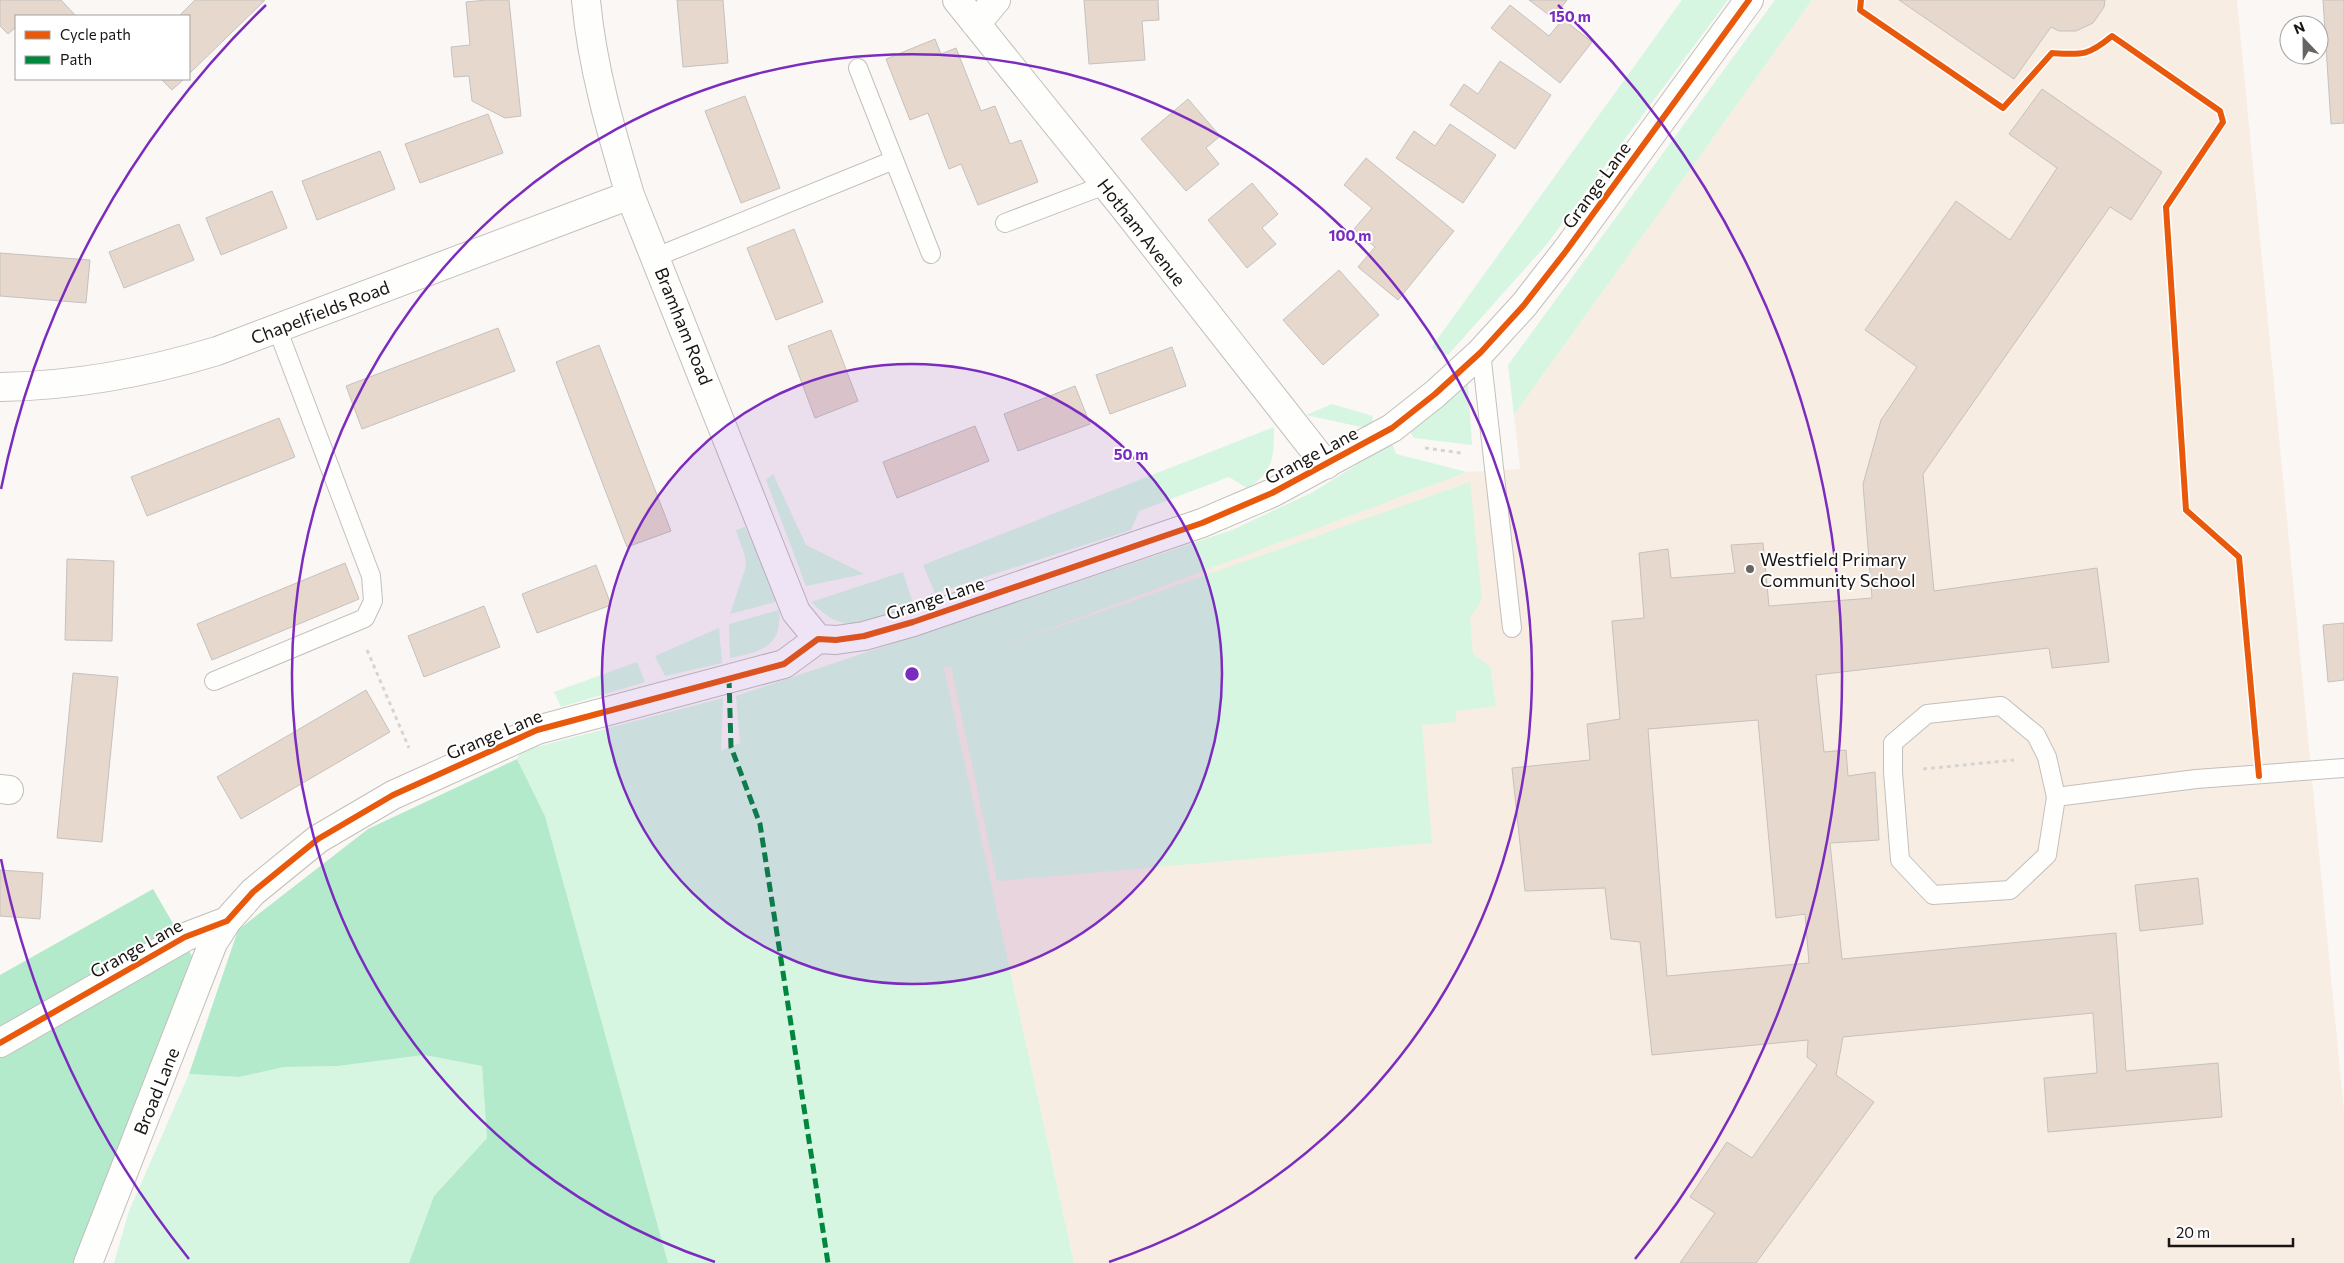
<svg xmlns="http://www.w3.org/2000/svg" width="2344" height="1263" viewBox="0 0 2344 1263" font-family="Commissioner,sans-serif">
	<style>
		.built { fill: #f8ede3 }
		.green { fill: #d6f6e1 }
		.forest { fill: #b2eacb }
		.building { fill: #e6d8cc; stroke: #c5c1be; fill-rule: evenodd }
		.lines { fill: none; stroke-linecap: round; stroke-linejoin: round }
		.service-casing { stroke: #c3bfbc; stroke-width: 20 }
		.minor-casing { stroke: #c3bfbc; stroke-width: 30 }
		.path { stroke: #d6d5d4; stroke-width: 3; stroke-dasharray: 4 4; stroke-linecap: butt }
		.service { stroke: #fefefd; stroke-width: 18 }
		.minor { stroke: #fefefd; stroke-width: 28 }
		.quiet { stroke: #00873e; stroke-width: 5; stroke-dasharray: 10 5; stroke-linecap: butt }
		.cycleway-casing { stroke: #fff; stroke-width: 9 }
		.cycleway { stroke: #e8590c; stroke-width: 6 }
		.ring { fill: none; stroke: #7b2cbf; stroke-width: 2.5 }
		.poi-dot { fill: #686461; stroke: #fff; stroke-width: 2 }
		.labels { text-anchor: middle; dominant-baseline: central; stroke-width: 4; stroke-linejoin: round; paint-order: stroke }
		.street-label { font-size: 18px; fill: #191512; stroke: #fff }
		.poi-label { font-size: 18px; fill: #191512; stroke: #fff; text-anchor: start }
		.centre { fill: #7b2cbf; stroke: #fff; stroke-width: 2.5 }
		.ring-label { font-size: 15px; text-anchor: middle; font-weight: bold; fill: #7b2cbf; stroke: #fff; stroke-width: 4; stroke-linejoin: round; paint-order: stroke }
	</style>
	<rect width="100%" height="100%" fill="#fbf7f4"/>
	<path class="built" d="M1812,0H2237L2344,1112V1263H1074L944,668L1467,472L1520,469L1514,415Z"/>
	<path class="green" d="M1682,0H1728L1547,244L1448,355L1431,348Z
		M1775,0H1812L1514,415L1508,365Z
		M1468,384L1472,445L1414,438L1408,429Z
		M1332,404L1373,416L1371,427H1361L1306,415Z
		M1274,427C1274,456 1274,473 1247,488L1229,477L1139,511L1131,530L935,593L923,565Z
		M1392,443L1396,454L1467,472L988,652L1470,482L1482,599L1470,619L1473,654L1490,666L1496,706L1456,711V722L1422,725L1432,843L997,881L951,666L944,668L1074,1263H668L545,816L517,759L521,751L723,698L721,751L740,743L736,696L1232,530L1313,492Z
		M773,474L806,545L864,574L806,586L766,480Z
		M745,527L776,595L775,602L730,614L746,567L745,556L736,530Z
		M903,572L913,604C896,610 862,627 844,623C831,621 820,610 811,602Z
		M779,610C783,647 760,652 730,658L729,624Z
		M719,628L722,663L665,676L655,656Z
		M637,662L645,682L561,707L554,692Z
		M424,1055L482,1066L487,1138L434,1196L409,1263H114L129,1211L189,1074L239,1077L284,1067L338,1066Z"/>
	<path class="forest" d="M517,759L545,816L668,1263H409L434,1196L487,1138L482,1066L424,1055L338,1066L284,1067L239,1077L189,1074L238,930L368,829Z
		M153,889L192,956L97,1211L81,1263H0V975Z"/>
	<path class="building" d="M0,0H61L76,16H16V27L8,34L0,26Z
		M195,0H265L189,74V16H179Z
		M487,0H509L521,116L505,118L472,101L469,76L454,77L451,47L470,45L466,2Z
		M677,0H723L728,63L683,67Z
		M1084,0H1158L1159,20L1142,21L1145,60L1089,64Z
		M1529,0H1567L1553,18Z
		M1899,0H2105L2104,7L2093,23L2076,31H2059L2051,27L2014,79Z
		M2323,0H2344V123L2331,124Z
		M1510,5L1549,36L1563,19L1592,42L1560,83L1491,28Z
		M935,39L941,54L956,48L981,111L995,106L1010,144L1021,140L1038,182L978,205L961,164L949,169L928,113L910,120L886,59Z
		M1500,61L1551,95L1515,149L1450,105L1464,84L1478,94Z
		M161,79H184L172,90Z
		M2042,89L2162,172L2131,220L2110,207L1923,474L1934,591L2097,568L2109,662L2052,668L2049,648L1816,675L1824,752L1846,750L1848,776L1875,772L1879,840L1830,843L1842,959L2116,933L2126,1071L2218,1063L2222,1117L2048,1132L2044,1078L2097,1073L2093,1013L1843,1037L1836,1075L1874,1102L1756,1263H1680L1715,1213L1690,1197L1727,1142L1752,1158L1817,1065L1807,1057L1808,1040L1652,1055L1640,942L1611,939L1605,888L1525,891L1512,768L1590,760L1587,724L1620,719L1612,621L1644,618L1639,553L1668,549L1671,578L1735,573L1731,545L1763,543L1769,606L1872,598L1863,484L1881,420L1917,367L1865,330L1956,201L2010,240L2057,168L2009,134ZM1758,720L1776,918L1805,914L1809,963L1667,976L1648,729Z
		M745,96L780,188L741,203L705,111Z
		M1188,99L1220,136L1206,148L1219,164L1186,191L1141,139Z
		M488,114L503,153L420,183L405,144Z
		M1450,124L1496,155L1463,203L1396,158L1414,131L1435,146Z
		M380,151L395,189L317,220L302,181Z
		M1366,158L1454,231L1398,300L1358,267L1375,247L1354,229L1372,208L1344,185Z
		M1252,183L1278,214L1262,228L1276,244L1247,268L1208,220Z
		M272,191L287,228L221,255L206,218Z
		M179,224L194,260L124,288L109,252Z
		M794,229L823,302L776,320L747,248Z
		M0,253L90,260L86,303L0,296Z
		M1339,270L1379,315L1323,365L1283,320Z
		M498,328L515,371L362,429L346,386Z
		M831,330L858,401L815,418L788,346Z
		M599,345L671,531L627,547L556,362Z
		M1172,347L1186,386L1110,414L1096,375Z
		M1075,386L1090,424L1018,451L1004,414Z
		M279,418L295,457L147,516L131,477Z
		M975,426L989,461L897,498L883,462Z
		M67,559L114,561L112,641L65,640Z
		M345,563L359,599L212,660L197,624Z
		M596,565L611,605L537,633L522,594Z
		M484,606L500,647L424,677L408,636Z
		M2344,623V680L2328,682L2323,625Z
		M73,673L118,677L102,842L57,838Z
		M366,690L390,732L241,819L217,777Z
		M0,870L43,873L40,919L0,916Z
		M2198,878L2203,924L2140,931L2135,885Z"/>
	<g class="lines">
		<g class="service-casing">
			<path id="service" d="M858,68L931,254
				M1005,223L1105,185
				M656,257L894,160
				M1481,352L1512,628
				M214,681L365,618L373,601L371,576L277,328
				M2001,706L2036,735L2047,757L2056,797L2047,855L2010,890L1933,895L1900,860L1893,772V743L1927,714Z
				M2056,797L2196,779L2344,768"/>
		</g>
		<g class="minor-casing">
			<path id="minor" d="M586,0C592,67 611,131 630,195L796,612L818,639
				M957,0L1122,205L1326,465
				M976,24L996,0
				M0,387C75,386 145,373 217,351L630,195
				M0,789L9,790
				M0,1043L185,937L227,921L253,892L318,839L393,795L537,730L784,664L818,639L836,640L864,636L913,622L1202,523L1272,493L1392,428L1435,394L1481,352L1524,305L1566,251L1749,0
				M88,1263L213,943L227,921"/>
		</g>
		<path class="path" d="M1425,448L1461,453
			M367,650L409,748
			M1923,769L2014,760"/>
		<use href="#service" class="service"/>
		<use href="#minor" class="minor"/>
		<path class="quiet" d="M729,678L731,747L760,824L828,1263"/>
		<g class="cycleway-casing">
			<path id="cycleway" d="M1861,0L1860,10L2003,108L2052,53C2082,55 2088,56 2112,36L2220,111L2223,122L2166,207L2186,510L2239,557L2259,776
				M0,1043L185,937L227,921L253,892L318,839L393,795L537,730L784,664L818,639L836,640L864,636L913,622L1202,523L1272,493L1392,428L1435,394L1481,352L1524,305L1566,251L1749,0"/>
		</g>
		<use href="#cycleway" class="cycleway"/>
	</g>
	<circle cx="912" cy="674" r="310" fill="#7b2cbf" fill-opacity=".12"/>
	<g class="ring">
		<circle cx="912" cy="674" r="310"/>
		<path d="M715 1262A620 620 0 1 1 1109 1262"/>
		<path d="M189 1259A930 930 0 0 1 1 859M1 489A930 930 0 0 1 266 5M1558 5A930 930 0 0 1 1635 1259"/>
	</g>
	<circle class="poi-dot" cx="1750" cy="569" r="5"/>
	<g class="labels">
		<g class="street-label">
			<text transform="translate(1596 185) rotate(-54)">Grange Lane</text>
			<text transform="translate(1142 232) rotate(52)">Hotham Avenue</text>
			<text transform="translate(320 312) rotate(-21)">Chapelfields Road</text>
			<text transform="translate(684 326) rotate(68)">Bramham Road</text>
			<text transform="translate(1311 455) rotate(-28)">Grange Lane</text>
			<text transform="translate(935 598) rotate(-18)">Grange Lane</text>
			<text transform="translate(494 734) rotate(-23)">Grange Lane</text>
			<text transform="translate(136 948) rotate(-29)">Grange Lane</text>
			<text transform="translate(156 1091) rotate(-68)">Broad Lane</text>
		</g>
		<g class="poi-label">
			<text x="1760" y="559">Westfield Primary<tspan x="1760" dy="21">Community School</tspan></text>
		</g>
	</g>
	<circle cx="912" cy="674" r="8" class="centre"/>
	<g class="ring-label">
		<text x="1570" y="22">150 m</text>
		<text x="1350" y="241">100 m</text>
		<text x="1131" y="460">50 m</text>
	</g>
	<rect x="15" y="15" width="175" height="65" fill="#ffffff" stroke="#a3a1a0"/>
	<rect x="25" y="31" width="25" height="8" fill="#e8590c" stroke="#a3a1a0"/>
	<text x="60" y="40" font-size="15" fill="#191512">Cycle path</text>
	<rect x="25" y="56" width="25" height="8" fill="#00873e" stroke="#a3a1a0"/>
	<text x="60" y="65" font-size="15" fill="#191512">Path</text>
	<g transform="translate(2304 40) rotate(338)"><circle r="24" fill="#ffffff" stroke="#a3a1a0"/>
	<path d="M0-4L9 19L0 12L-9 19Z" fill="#686461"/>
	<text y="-8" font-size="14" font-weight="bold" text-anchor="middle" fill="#191512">N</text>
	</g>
	<path d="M2169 1238v8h124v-8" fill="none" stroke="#191512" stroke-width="2.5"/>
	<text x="2176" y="1238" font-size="15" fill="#191512" stroke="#ffffff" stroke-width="4" paint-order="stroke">20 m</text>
</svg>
